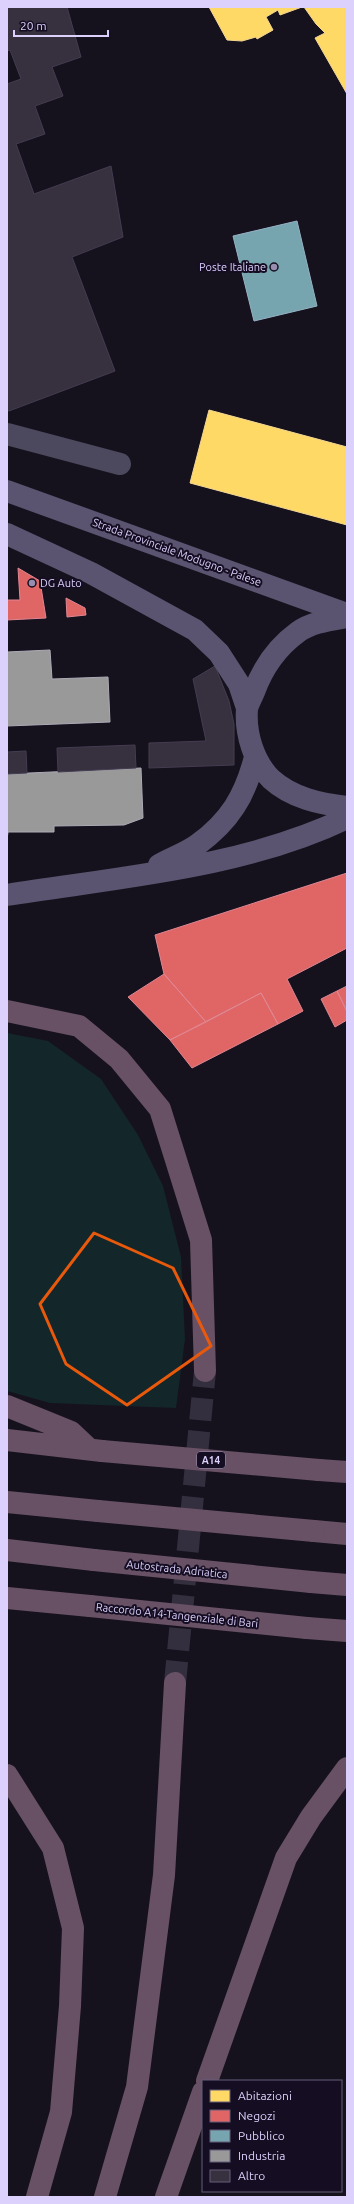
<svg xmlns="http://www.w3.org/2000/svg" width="354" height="2204" viewBox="0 0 354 2204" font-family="Ubuntu,sans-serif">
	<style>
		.green { fill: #132629 }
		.homes { fill: #ffd966; stroke: #f4d793 }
		.shops { fill: #e06666; stroke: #df8693 }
		.public { fill: #76a5af; stroke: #95b2c6 }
		.industry { fill: #999; stroke: #adaab7 }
		.building { fill: #36303f; stroke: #443c51 }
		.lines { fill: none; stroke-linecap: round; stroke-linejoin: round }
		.highway-tunnel { stroke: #342f3f; stroke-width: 22; stroke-dasharray: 22 11; stroke-linecap: butt }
		.street { stroke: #4c485e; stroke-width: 22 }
		.secondary { stroke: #5a5470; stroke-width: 22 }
		.highway { stroke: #685165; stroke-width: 22 }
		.highway-bridge { stroke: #685165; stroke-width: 22 }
		.marked { fill: none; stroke: #e8590c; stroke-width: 3; stroke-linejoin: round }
		.poi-dot { fill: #978eaf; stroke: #150e22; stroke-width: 1.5 }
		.labels { text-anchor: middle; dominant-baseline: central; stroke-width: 4; stroke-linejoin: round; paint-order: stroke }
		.shield { fill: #150e22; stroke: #a096bb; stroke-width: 1 }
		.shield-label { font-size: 10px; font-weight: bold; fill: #dcd1fd }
		.poi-label { font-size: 11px; fill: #dcd1fd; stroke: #150e22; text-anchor: end }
		.street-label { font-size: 11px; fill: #dcd1fd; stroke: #150e22 }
	</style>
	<rect width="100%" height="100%" fill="#16121d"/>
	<path class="green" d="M7,1033L48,1041L101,1079L138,1135L163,1186L181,1257L185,1339L176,1408L50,1403L7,1391Z"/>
	<path class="homes" d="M209,7H302L280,15L278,10L266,17L273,30L257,39L256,37L242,41L227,40Z
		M304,7H347V94L315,38L325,33L316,24Z
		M209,410L347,447V525L190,483Z"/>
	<path class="shops" d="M18,568L40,581L46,618L7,620V600H20Z
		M66,598L85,608L86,615L67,617Z
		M347,873V948L287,979L303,1011L278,1024L261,993L206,1022L164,974L155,935Z
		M164,974L206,1022L170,1040L128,997Z
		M347,986V1009H346L337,991Z
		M337,991L347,1012V1020L335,1027L321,999Z
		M261,993L278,1024L192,1068L170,1040Z"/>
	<path class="public" d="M297,221L317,306L254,321L233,236Z"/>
	<path class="industry" d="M50,650L52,679L108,677L110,722L7,726V652Z
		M141,768L143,818L124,825L54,826V832H8L7,840V774Z"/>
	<path class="building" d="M7,7H67L81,57L52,67L63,96L35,106L45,134L16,144L34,194L111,166L123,237L72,257L115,371L9,411L7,410V84L21,79L10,50L7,51Z
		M215,666L229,701L234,724V765L149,768V743L206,741L193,679Z
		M135,745L136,768L58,772L57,748Z
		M26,751L27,773L7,774V752Z"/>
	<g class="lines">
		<path class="highway-tunnel" d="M175,1683L205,1371"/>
		<path class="street" d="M7,434L120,464"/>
		<path class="secondary" d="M7,491L347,614
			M7,534L91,573L195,630L219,653L239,684L247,708
			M347,617C330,620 312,622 298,632C276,648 263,667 254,692C252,697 248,704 247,709C245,734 254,762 271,779C292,798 320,804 347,807
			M159,865C171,858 186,853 197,845C230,821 245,796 255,757
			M7,895C120,877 243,868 347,818"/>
		<path class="highway" d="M7,1011L79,1026L119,1059L160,1109L201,1240L205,1371
			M7,1406L71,1432L89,1449
			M7,1440L102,1451
			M319,1470L347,1472
			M7,1502L98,1511
			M314,1531L347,1534
			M7,1550L94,1560
			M311,1582L347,1585
			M7,1598L90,1606
			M307,1628L347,1631
			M7,1775L53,1848L73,1928L70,2006L61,2112L37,2197
			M207,2081L286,1858L311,1817L347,1768
			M105,2197L137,2087L164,1875L175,1683
			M166,2197L203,2092"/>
		<path class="highway-bridge" d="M102,1451L319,1470
			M98,1511L314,1531
			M94,1560L311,1582
			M90,1606L307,1628"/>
	</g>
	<path class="marked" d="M94,1233L173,1268L211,1346L127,1405L66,1364L40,1304Z"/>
	<g class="poi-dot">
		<circle cx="274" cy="267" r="4"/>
		<circle cx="32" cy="583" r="4"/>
	</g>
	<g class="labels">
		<rect class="shield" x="197" y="1452" width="28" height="16" rx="3"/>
		<g class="shield-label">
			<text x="211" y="1460">A14</text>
		</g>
		<g class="poi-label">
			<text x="266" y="267">Poste Italiane</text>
			<text x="40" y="583" text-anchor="start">DG Auto</text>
		</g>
		<g class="street-label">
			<text transform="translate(177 552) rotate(20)">Strada Provinciale Modugno - Palese</text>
			<text transform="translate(177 1569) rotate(6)">Autostrada Adriatica</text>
			<text transform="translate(177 1615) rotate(6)">Raccordo A14-Tangenziale di Bari</text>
		</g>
	</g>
	<rect width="354" height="2204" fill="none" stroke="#dcd1fd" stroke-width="16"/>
	<rect x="202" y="2080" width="140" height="112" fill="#150e22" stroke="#655c7a"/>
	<rect x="210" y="2090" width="20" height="12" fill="#ffd966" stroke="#655c7a"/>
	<text x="238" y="2100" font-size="12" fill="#dcd1fd">Abitazioni</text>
	<rect x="210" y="2110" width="20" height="12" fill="#e06666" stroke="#655c7a"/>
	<text x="238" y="2120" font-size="12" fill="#dcd1fd">Negozi</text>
	<rect x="210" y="2130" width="20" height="12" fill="#76a5af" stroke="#655c7a"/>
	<text x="238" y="2140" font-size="12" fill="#dcd1fd">Pubblico</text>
	<rect x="210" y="2150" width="20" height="12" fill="#999999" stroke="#655c7a"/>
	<text x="238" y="2160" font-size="12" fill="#dcd1fd">Industria</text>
	<rect x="210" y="2170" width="20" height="12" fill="#36303f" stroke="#655c7a"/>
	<text x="238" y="2180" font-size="12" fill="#dcd1fd">Altro</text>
	<path d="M14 30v6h94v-6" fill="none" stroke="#dcd1fd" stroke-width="2"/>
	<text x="20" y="30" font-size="12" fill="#dcd1fd" stroke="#150e22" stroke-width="3" paint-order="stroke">20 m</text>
</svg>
